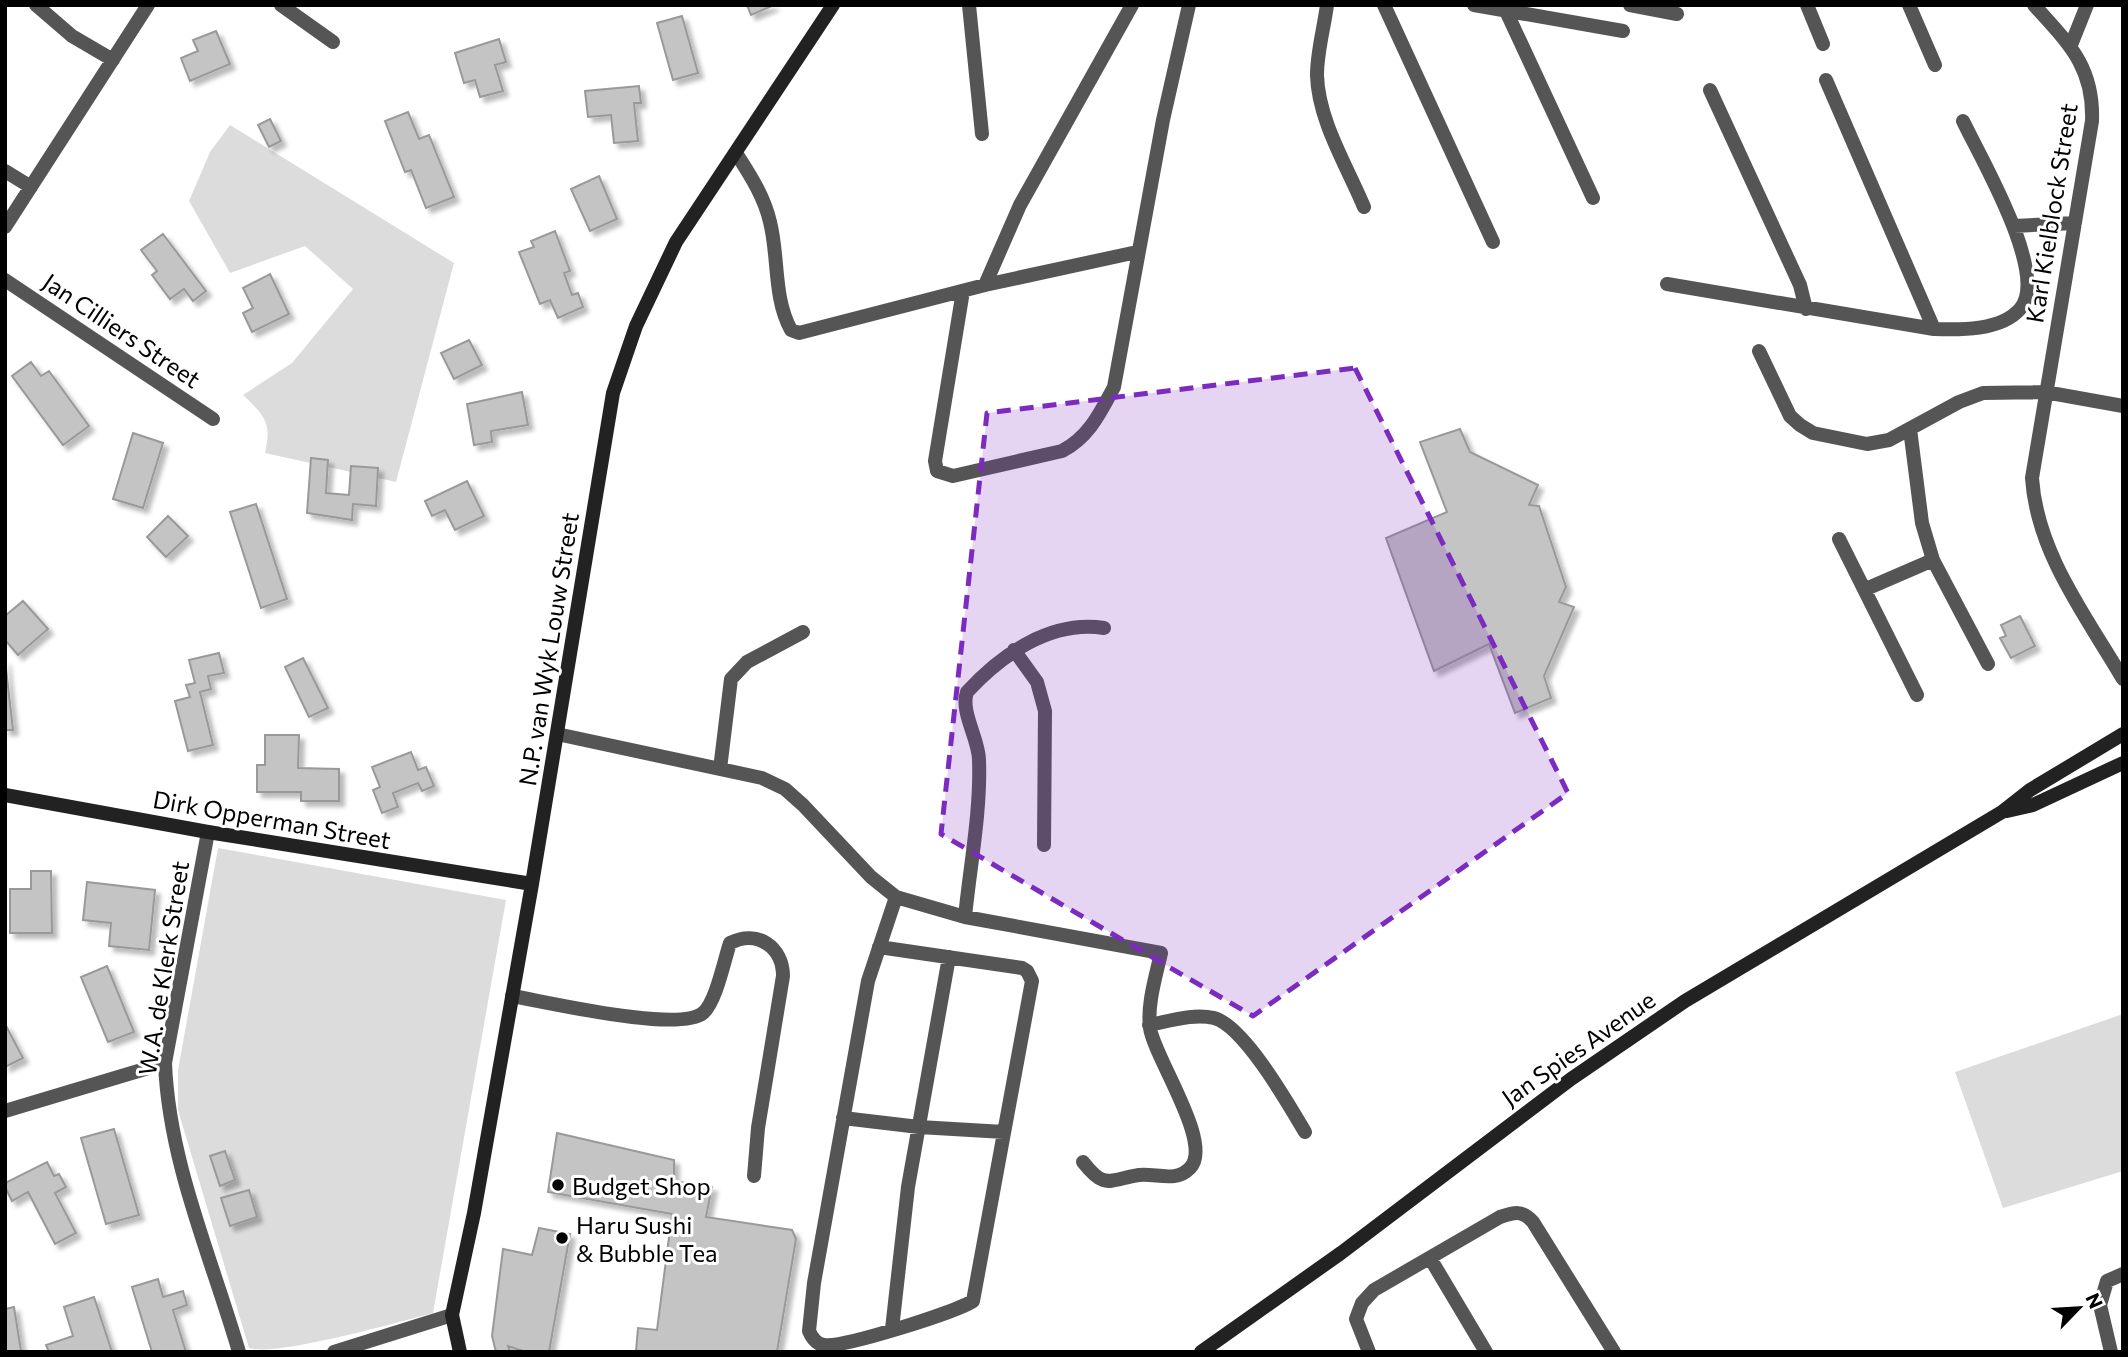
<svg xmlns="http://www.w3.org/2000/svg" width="2128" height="1357" viewBox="0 0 2128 1357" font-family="Commissioner,sans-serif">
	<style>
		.green { fill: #dcdcdc }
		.building { fill: #c4c4c4; stroke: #999; stroke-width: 2; filter: url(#shadow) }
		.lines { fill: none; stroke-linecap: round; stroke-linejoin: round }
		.street { stroke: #555; stroke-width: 14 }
		.secondary { stroke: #222; stroke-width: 14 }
		.marked { fill: #7b2cbf; fill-opacity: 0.2; stroke: #7b2cbf; stroke-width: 5; stroke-dasharray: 14 9; stroke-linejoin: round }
		.poi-dot { fill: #000; stroke: #fff; stroke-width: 2.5 }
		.labels { text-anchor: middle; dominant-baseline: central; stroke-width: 6; stroke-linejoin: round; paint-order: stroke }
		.street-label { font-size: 24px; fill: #000; stroke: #fff }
		.poi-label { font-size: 24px; fill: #000; stroke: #fff; text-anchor: start }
	</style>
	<defs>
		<filter id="shadow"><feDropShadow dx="5" dy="5" stdDeviation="2" flood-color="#0004"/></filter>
	</defs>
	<rect width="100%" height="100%" fill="#fff"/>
	<path class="green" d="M230,125L454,263L396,482L265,453C272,423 265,416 243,395L292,363L353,289L305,246L230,273L189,201L210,152Z
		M218,848L506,900L433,1313C399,1322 275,1357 249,1348L178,1110V1070Z
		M2123,1014V1171L2003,1208L1955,1072Z"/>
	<path class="building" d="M747,5H774L751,15Z
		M682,16L698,73L673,80L657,23Z
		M216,31L230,64L190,81L181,58L198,51L193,40Z
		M499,39L506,62L495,65L503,91L480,97L475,80L464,83L455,53Z
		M639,86L641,103H634L638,141L614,143L611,115L588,117L585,91Z
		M408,112L419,139L429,135L454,197L426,208L411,170L405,172L385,121Z
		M270,119L281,141L269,147L258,125Z
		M599,176L617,219L590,231L571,189Z
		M555,231L570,271L564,273L572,295L578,293L583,307L558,318L550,300L540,304L519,252L534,247L531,241Z
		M163,234L206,291L193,301L184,289L170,299L152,275L157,271L141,250Z
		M270,274L289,314L252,332L243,313L253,308L243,288Z
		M469,340L482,365L454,379L441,353Z
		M31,362L41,376L49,371L89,426L63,445L12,376Z
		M522,392L528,425L491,431L492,442L474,445L467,404Z
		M1460,429L1470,452L1538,485L1529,505L1539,506L1566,587L1559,602L1574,607L1544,676L1551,698L1515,713L1489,644L1434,671L1386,538L1447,512L1420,442Z
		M133,433L163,443L143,508L113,499Z
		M311,458L328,460L326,493L349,495L351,466L378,468L376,506L353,504L352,520L307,513Z
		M467,481L484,516L455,530L445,510L432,516L425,501Z
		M256,504L287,599L261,608L230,512Z
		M168,516L188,536L166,557L147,537Z
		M23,601L48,629L18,655L5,640V616Z
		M2020,616L2035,646L2011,658L2000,638L2006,636L2001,625Z
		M219,653L224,673L208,676L211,689L200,692L213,745L188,751L175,701L190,697L186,685L195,683L189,660Z
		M303,658L328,708L309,717L285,667Z
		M5,660L13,730H5Z
		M265,735H299L298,768L339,769V801H301V792H257V765H265Z
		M411,752L418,770L426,767L434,786L422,791L418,783L393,793L398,807L382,813L373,790L380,787L372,767Z
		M31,871H51L52,933H10V889H31Z
		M87,882L155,890L149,950L109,946L111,923L83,920Z
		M107,966L134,1032L108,1042L81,977Z
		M5,1024L23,1058L5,1067Z
		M114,1129L139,1215L106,1224L81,1138Z
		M557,1133L674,1160V1181L712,1187L706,1217L792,1230L796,1239L777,1352L636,1351L638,1328L657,1330L672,1214L548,1192Z
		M225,1151L235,1180L220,1186L210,1156Z
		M47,1162L54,1176L59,1174L66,1187L55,1193L76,1233L55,1244L28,1192L12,1201L5,1187V1183Z
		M249,1190L257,1217L230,1226L221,1198Z
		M539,1228L570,1234L549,1352H526L508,1346L510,1352H496L492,1336L503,1249L532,1255Z
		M158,1279L163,1297L183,1291L187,1305L173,1310L186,1352H152L132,1287Z
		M94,1297L112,1352H49L46,1345L73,1336L64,1307Z
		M14,1307L21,1351L5,1352V1309Z"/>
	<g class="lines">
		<path class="street" d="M36,5L72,36L113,60
			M281,5L333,42
			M969,5L982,134
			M1327,5C1324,28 1317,52 1317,75C1318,120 1347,166 1364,207
			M1384,5L1493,242
			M1474,5L1623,31
			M1630,5L1677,14
			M1807,5L1823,44
			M1909,5L1935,65
			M2034,5C2068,43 2094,66 2092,121L2032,478C2037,553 2086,616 2123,679
			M1506,11L1593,198
			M2071,45L2087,5
			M1826,80L1934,329
			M1710,90L1800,285L1806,309
			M736,153C750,175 764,196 770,222C779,257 773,297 791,330L799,333L985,285L1137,252
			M5,171L31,187
			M2014,226L2075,223
			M5,227L148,5
			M5,280L213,419
			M1667,284L1934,329C1959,330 2001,331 2020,309C2050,275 1980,157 1963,121
			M985,285L1020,205L1132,5
			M963,291L935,461L937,471L953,476L1062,451C1089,437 1100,413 1114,387L1163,120L1189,5
			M1759,351L1790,416L1800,425L1813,433L1867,444L1889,440L1959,402L1983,393L2045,392L2123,406
			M1910,429L1922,523L1933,560L1988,664
			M1839,539L1917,695
			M1866,589L1933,560
			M1014,650L1037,682L1045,711L1044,845
			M557,734L762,778L785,789L803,805L871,877L896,897L965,917L1161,953C1156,976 1147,1004 1150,1028C1154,1057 1214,1144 1190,1168C1176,1183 1156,1173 1139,1175C1108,1180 1105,1190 1083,1162
			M720,769L731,679L747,662L803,632
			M208,832L165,1063C169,1163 211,1256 239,1352
			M965,917C970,866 981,811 979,760C979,739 960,712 967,692C1001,655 1050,620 1104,628
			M879,947L1022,968L1027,971L1032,981L973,1301C956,1312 843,1348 824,1345C816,1344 812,1338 809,1331L814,1283L868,981L896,897
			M512,996C548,1002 678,1033 703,1013C716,1002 724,961 730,943C757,929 783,947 783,976L758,1128L754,1176
			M1149,1025C1170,1021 1194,1013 1214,1018C1244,1026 1289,1105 1305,1132
			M5,1111L165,1063
			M843,1118L919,1127L1004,1132
			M1430,1258L1486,1352
			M892,1329L908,1187L949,957
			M334,1352L452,1315
			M1369,1352L1356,1319L1362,1303L1374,1290L1500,1217C1515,1212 1522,1210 1533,1222L1614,1352
			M2111,1352L2100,1305L2107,1281L2123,1274"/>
		<path class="secondary" d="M5,795L208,832L532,884
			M2007,811L2033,805L2123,763
			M460,1352L452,1315L474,1213L532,884L613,393L636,326L676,242L833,5
			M1201,1352L1341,1253L1571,1079L1685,1001L2002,812L2030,790L2123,734"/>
	</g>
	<path class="marked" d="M1355,368L1568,793L1253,1016L941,834L987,413Z"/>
	<g class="poi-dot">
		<circle cx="558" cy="1185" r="7"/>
		<circle cx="562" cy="1238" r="7"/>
	</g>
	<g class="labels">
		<g class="street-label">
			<text transform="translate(2051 213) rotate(-81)">Karl Kielblock Street</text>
			<text transform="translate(122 330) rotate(34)">Jan Cilliers Street</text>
			<text transform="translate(548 649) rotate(-81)">N.P. van Wyk Louw Street</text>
			<text transform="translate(272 819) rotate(10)">Dirk Opperman Street</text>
			<text transform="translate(163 968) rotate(-81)">W.A. de Klerk Street</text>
			<text transform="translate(1578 1048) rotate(-35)">Jan Spies Avenue</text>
		</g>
		<g class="poi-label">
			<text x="572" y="1185">Budget Shop</text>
			<text x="576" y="1224">Haru Sushi<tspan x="576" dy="28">&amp; Bubble Tea</tspan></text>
		</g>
	</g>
	<rect width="2128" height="1357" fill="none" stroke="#000000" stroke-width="14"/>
	<g transform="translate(2079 1308) rotate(65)" stroke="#ffffff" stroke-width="5" paint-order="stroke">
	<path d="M0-5L12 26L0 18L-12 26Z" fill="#000000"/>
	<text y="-10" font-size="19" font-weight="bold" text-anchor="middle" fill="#000000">N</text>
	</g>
</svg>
